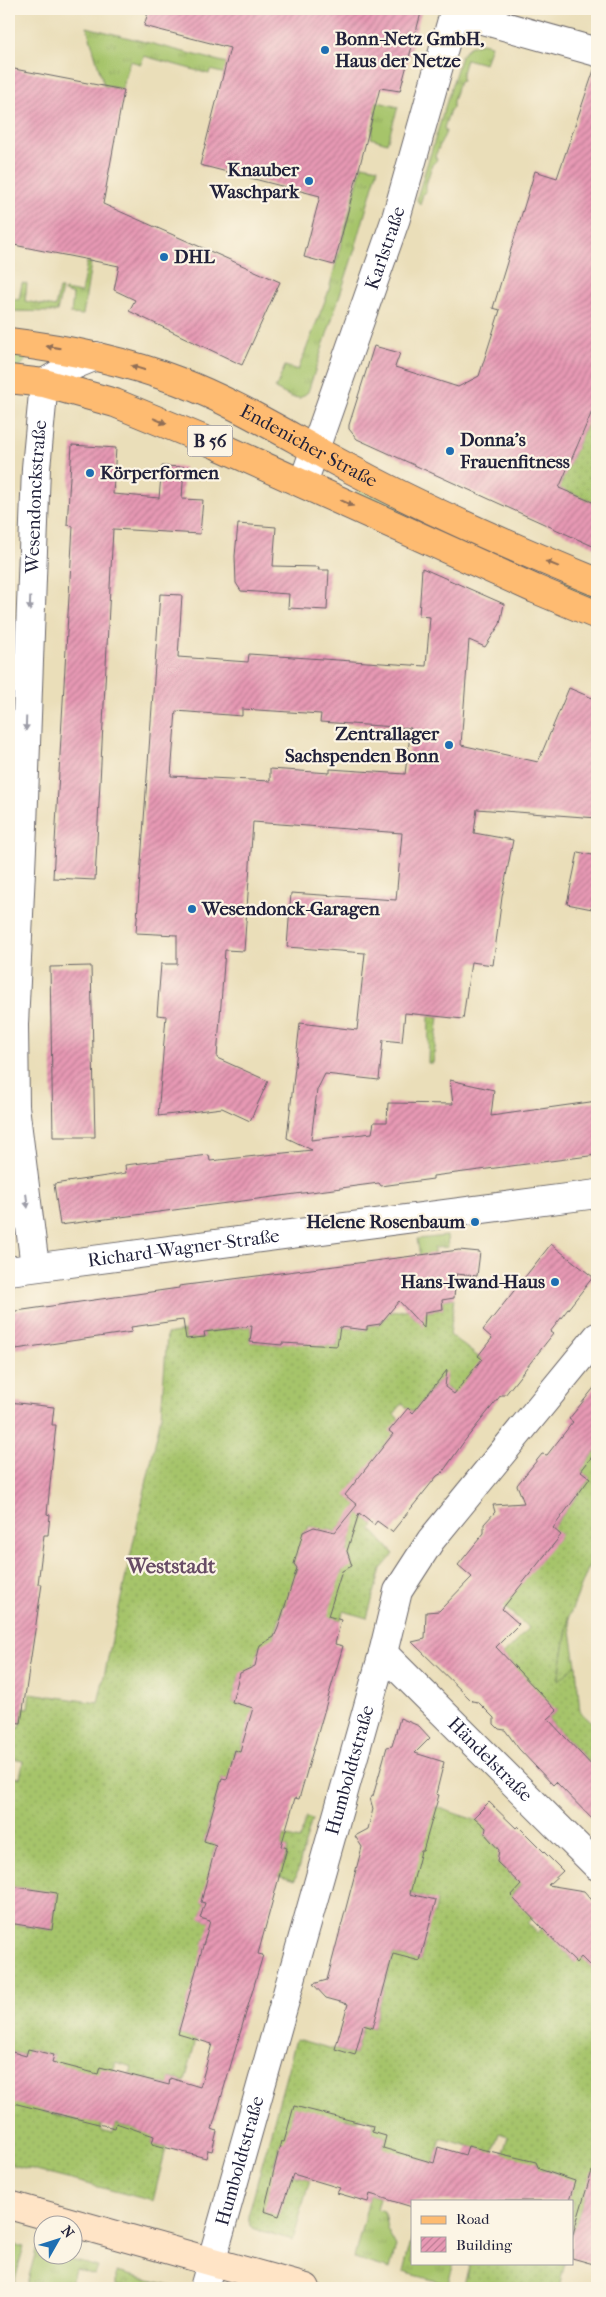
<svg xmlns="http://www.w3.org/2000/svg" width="606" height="2297" viewBox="0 0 606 2297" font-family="'IM FELL French Canon',serif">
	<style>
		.grass { fill: url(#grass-tufts); stroke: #647353 }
		.garden { fill: url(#garden-dots); stroke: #647353; fill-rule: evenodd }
		.building { fill: url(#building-hatch); fill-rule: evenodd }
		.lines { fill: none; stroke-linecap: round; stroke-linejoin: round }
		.street-casing { stroke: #686467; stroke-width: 30 }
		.secondary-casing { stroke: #686467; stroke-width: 30 }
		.primary-casing { stroke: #686467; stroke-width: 30 }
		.street { stroke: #fff; stroke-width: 28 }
		.secondary { stroke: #ffe4c6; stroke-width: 28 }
		.primary { stroke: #febb71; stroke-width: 28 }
		.oneway { fill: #906e56 }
		.oneway2 { fill: #9c9ca7 }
		.poi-dot { fill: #1f6fb2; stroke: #fcf5e5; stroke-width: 2 }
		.labels { text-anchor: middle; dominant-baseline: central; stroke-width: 4.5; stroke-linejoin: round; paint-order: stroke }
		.shield { fill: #fcf5e5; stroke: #63616e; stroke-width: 1 }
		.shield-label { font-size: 18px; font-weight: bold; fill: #22223b }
		.poi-label { font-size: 19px; font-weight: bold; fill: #22223b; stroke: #fcf5e5; text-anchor: start }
		.street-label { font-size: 19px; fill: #22223b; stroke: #fcf5e5 }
		.quarter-label { font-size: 21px; font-weight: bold; fill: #674c65; stroke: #fcf5e5 }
	</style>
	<defs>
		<pattern id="grass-tufts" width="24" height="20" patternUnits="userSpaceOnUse" patternTransform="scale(1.25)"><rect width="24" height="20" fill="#a6c46b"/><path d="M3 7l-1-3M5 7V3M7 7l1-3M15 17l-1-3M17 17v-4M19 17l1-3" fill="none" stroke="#8fa85e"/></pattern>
		<pattern id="garden-dots" width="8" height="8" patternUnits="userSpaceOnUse" patternTransform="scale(1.25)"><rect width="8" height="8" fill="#a6c46b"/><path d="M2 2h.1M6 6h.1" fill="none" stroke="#8fa85e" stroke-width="1.8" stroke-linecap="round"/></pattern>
		<pattern id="building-hatch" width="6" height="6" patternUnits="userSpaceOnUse" patternTransform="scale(1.25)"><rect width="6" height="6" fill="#e799b4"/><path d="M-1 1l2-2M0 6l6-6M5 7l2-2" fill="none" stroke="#bb7c94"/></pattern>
	</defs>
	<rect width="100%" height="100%" fill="#fcf5e5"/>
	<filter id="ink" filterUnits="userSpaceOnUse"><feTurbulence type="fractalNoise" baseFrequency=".02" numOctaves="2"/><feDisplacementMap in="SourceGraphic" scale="10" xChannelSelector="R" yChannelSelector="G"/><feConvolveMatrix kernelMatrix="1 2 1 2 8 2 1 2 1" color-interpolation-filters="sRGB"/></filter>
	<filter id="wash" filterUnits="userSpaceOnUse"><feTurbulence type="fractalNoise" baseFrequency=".0096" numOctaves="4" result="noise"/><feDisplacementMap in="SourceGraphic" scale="20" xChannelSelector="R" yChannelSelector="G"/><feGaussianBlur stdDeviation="1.12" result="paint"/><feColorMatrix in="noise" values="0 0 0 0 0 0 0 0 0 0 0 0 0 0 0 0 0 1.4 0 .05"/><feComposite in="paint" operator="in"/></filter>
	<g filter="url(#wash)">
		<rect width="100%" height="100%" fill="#eadeb9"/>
		<path class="grass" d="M87,27L398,107L387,143L371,138L376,112L210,70L209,74L144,56L141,64L130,61L122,89L104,86Z
			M482,43L491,45L485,64L466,59L462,73V81L459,82L453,101V108L450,110L444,128L446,132L435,156L437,160L432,165L426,185V192L423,194L420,205L417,200L418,194L461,56L469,47Z
			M362,165L378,168L355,249L308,392L300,398L291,397L275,389L285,366L298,370L328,293Z
			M87,262L91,263L83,315L71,314L73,295L64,292L65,290L81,293Z
			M22,283L27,284L25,301L55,307L59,289H62L57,312L9,311V298L19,300Z
			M9,353L30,355L19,368L9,366Z
			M359,486L597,595V602L356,494Z
			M447,1236L448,1247L434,1248V1254L420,1256L417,1239Z
			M569,1617L576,1665L558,1682Z
			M370,2195L380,2197L377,2209L384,2211L387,2229L396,2246L390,2269L354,2258Z
			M412,2237V2263H454L448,2284L403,2272Z
			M9,2243L24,2247L14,2284L9,2283Z
			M36,2250L42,2252V2254L52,2255L98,2267L95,2275L75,2269L70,2288H26Z
			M116,2272L174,2286L177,2288L116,2286Z"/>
		<path class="garden" d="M597,400V504L559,488Z
			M429,1015L439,1017L433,1063H428Z
			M454,1298L450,1335L485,1362L458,1397L438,1381L413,1412L402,1404L394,1414L399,1419L396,1436L387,1446L384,1445L376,1455L385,1463L354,1509L374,1525L371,1529L394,1554L381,1569L367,1618L343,1611L341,1620L284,1604L272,1644L260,1645L257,1656L261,1661L271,1664L240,1674L233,1699L234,1703L260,1709L249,1722L240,1752L235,1750L231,1765L257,1773L234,1781L222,1778L204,1841L216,1845L213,1854L232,1860L201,1902L205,1903L201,1918L213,1922L208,1939L205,1938L188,2022L182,2020L178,2034L196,2039L185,2082L171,2078L169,2085L130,2075L132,2067L116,2062L113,2071L98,2075L52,2063L54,2055L28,2049L26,2056L9,2051V1923L51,1930L57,1894L9,1886V1776L20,1778L23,1761L12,1759L14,1746L9,1745V1726L20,1728L23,1707L28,1708L30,1693L98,1703L161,1416L167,1334L184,1331L186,1339L205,1337L204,1332L252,1326L250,1342L282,1345V1341L321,1319L320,1345L337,1346L340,1327L367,1330V1326L380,1324L386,1317L385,1313L411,1309L412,1315L416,1320L424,1319L425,1312L443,1309L442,1300ZM309,1526L328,1531V1529L351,1538L347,1553L350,1558V1563L342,1570L337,1585L295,1572L297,1568L294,1564Z
			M597,1450V1546L569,1617L558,1681L576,1665L580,1712L597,1727V1764L592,1759L589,1762L548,1719L557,1711L496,1662L529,1628L502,1605L561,1535L553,1528L590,1478L581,1471Z
			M433,1806L487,1824L485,1835L501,1852L497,1862L521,1885L511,1896L533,1918L528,1923L537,1933L544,1927L570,1945L564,1951L575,1962L581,1957L597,1973V2194L586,2191L572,2237V2201H569L557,2173L539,2169L536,2162L489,2201L508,2136L499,2133L493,2153L441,2138L434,2163L383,2150L386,2136L372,2132L374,2122L359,2117L357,2121L345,2118L343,2126L294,2106L285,2142L281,2141L273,2167L289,2183L293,2175L310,2179L293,2240L255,2229L250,2226L248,2216L296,2039L355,2055L363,2025L373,2028L393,1954L420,1961L424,1945L407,1908L434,1914L437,1901L408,1893Z
			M306,1817L312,1819L295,1880L254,1868L276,1863L283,1865L288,1849L281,1846L284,1836L299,1840Z
			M9,2102L46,2106L45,2112L80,2121L82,2116L102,2121L100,2130L113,2133L116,2124L155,2135L152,2144L166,2148L153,2201L9,2164Z
			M470,2263H565L559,2288H463Z"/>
		<g id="blocks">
			<path class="building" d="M149,9H422L400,91L380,88L334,265L304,257L320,196L200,165L230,48L144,26Z
				M9,68L124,90L103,204L280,282L242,365L129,311L135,300L114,290L119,266L9,244Z
				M594,70L597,71V400L559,488L597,504V548L357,439L349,429V425L374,346L400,353L395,367L458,387L479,376L500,310L493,308L535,171L557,178Z
				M72,445L116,448L113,494L159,498L162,466L184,467L182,499L203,500L200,534L113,529L95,880L53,878L73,526L67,525Z
				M238,524L276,527L273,566L319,567L318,570H329L327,610L288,608L289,594L241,591L236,583L235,556Z
				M422,568L504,604L500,624L485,647L469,640L461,745L538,762L569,688L597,700V818L477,809L474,833L513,840L502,897L493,965L471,962L463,1019L405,1013L402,1042L383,1040L379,1080L325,1074L317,1090L311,1140L372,1133L374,1122H387L388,1103L453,1104L450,1080L494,1090L491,1116L597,1101V1155L433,1176V1179L381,1186L379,1183L60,1225L54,1184L126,1173L125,1165L209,1155L210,1161L312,1150L287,1138L300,1023L357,1030L365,953L287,947L291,893L396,900L402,833L253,822L244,951L225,950L217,1058L268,1081L250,1121L222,1108L158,1116L166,1016L157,1015L161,964H177V935L136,933L160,594L182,595L178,657L248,662L249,654L426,666L430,617L419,616ZM242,709L321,714L320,722L411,728L405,774L330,769V773L270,769V781L171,776L176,711L242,716Z
				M578,852L597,856V910L567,904Z
				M91,966L95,1137H53L50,967Z
				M551,1244L593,1277L550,1332L553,1334L505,1395H501L463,1443L442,1473L437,1476L392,1532L377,1521L374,1525L359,1513L347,1551L352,1566L342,1571L328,1616L341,1620L335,1644L343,1646L299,1799L295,1798L281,1846L287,1848L258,1954L263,1955L212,2129L217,2131L212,2151L208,2150L206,2158L152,2144L154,2136L116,2123L115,2128L9,2102V2051L26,2056L28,2049L54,2055L52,2062L98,2074L100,2067L169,2085L170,2078L200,2087L212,2044L178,2034L210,1921L200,1918L205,1903L201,1902L216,1845L204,1841L222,1778L227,1779L235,1750L240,1752L253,1708L232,1702L240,1673L255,1666L260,1645L274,1637L278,1628L297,1568L294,1564L303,1532L314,1527L335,1532L357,1505L345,1495L393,1434L389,1431L408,1408L413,1413L447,1370L445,1387L454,1394L482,1359L478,1356L492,1338L483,1330Z
				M459,1250L480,1252L477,1276L456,1274L454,1298L442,1300L443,1309L425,1312L424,1328L399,1301L380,1324L367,1326V1330L340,1327L337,1346L282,1343V1345L250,1342L252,1326L204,1332L205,1337L186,1339L183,1320L131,1327L132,1332L16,1349L15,1344L9,1345V1312L179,1288V1286Z
				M597,1384V1450L581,1471L590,1478L553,1528L561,1535L502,1609L519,1624L496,1647L557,1711L548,1719L597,1771V1824L556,1782L553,1785L519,1749L505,1730L499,1729L494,1724V1718L478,1702L472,1701L412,1642L425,1639L426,1612L439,1611L472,1577L458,1565L484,1533V1524L495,1512L493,1505L524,1503L517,1485L542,1454L547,1455L573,1422L569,1419Z
				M9,1402L54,1407L52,1425H56L47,1514L50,1515L48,1535H44L38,1584H42L21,1723L9,1722Z
				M400,1718L419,1726L430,1738L415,1753L444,1762L436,1794L439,1795L423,1851H421L410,1894L436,1900L420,1961L393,1954L373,2028L363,2025L355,2055L335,2049L348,2004L326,1998L313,1984L327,1980L362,1847L355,1836L368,1829L373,1809L370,1798L373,1796L387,1747L392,1746Z
				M489,1802L516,1828L518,1826L563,1871L548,1885L584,1891L597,1906V1973L581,1957L576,1963L511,1896L521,1885L497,1862L499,1850L485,1834L486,1828L474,1817Z
				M9,1886L57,1893L52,1930L9,1923Z
				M294,2106L373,2126L372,2132L386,2136L383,2148L434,2163L438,2147L465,2155L468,2146L536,2162L539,2169L575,2181L569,2201H412V2207L370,2194L368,2202L337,2193L340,2188L293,2174L279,2216L264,2211L281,2141L284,2142Z
				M592,2171L597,2172V2265L572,2258V2237Z"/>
		</g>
	</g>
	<g filter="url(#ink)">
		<use href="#blocks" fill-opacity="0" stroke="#686467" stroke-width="1"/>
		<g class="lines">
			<g class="street-casing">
				<g id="street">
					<path d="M454,12L597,52"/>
					<path id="s1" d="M303,483L396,218L455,9"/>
					<path id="s2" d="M35,1267L15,1106L14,1025L23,826L36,468L44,383L72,366L96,356"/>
					<path id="s3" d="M9,1271L597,1194"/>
					<path id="s4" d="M383,1653L597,1866"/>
					<path id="s5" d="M204,2288L383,1653L398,1591L431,1540L597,1337"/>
				</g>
			</g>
			<g class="secondary-casing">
				<path id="secondary" d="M9,2205L306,2288"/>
			</g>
			<g class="primary-casing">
				<g id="primary">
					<path id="s6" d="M9,342C67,349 123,360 178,381C242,405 299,443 360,474C437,515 516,549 597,582"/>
					<path d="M9,379L44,383L115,403L217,445L535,589L597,615"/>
				</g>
			</g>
			<use href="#street" class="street"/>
			<use href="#secondary" class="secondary"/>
			<use href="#primary" class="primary"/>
		</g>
		<defs><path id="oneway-solid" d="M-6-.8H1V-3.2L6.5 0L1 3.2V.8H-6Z" transform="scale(1.25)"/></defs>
		<g class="oneway">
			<use href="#oneway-solid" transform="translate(53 347) rotate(-171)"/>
			<use href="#oneway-solid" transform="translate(138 368) rotate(-163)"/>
			<use href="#oneway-solid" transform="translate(160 421) rotate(22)"/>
			<use href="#oneway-solid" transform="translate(347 503) rotate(25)"/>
			<use href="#oneway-solid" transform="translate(552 564) rotate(-158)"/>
		</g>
		<g class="oneway2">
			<use href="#oneway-solid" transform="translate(30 604) rotate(92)"/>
			<use href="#oneway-solid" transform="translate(26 724) rotate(92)"/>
			<use href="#oneway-solid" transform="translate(27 1201) rotate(83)"/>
		</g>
	</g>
	<g class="poi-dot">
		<circle cx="325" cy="50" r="5"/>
		<circle cx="309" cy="181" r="5"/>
		<circle cx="164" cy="257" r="5"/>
		<circle cx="450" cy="451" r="5"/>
		<circle cx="90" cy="473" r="5"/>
		<circle cx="449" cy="745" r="5"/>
		<circle cx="192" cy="909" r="5"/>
		<circle cx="475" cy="1222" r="5"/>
		<circle cx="555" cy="1282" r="5"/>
	</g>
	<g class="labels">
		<rect class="shield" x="187.5" y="425.5" width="45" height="31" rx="4"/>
		<g class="shield-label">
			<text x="210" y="441">B 56</text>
		</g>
		<g class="poi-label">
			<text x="335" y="39">Bonn-Netz GmbH,<tspan x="335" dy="22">Haus der Netze</tspan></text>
			<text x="299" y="170" text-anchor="end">Knauber<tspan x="299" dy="22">Waschpark</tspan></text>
			<text x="174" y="257">DHL</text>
			<text x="460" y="440">Donna's<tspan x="460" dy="22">Frauenfitness</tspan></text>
			<text x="100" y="473">Körperformen</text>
			<text x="439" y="734" text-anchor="end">Zentrallager<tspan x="439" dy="22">Sachspenden Bonn</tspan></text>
			<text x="202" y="909">Wesendonck-Garagen</text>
			<text x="465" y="1222" text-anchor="end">Helene Rosenbaum</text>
			<text x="545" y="1282" text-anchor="end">Hans-Iwand-Haus</text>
		</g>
		<g class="street-label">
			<text stroke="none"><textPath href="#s1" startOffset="249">Karlstraße</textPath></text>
			<text stroke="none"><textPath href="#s6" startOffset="320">Endenicher Straße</textPath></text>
			<text stroke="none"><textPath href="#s2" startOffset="772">Wesendonckstraße</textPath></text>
			<text stroke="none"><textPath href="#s3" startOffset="176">Richard-Wagner-Straße</textPath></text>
			<text stroke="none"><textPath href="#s4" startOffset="151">Händelstraße</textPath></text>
			<text stroke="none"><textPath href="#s5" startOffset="538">Humboldtstraße</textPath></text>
			<text stroke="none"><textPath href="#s5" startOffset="132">Humboldtstraße</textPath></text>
		</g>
		<g class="quarter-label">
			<text x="171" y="1566">Weststadt</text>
		</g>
	</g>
	<rect width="606" height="2297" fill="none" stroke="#fcf5e5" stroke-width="30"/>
	<rect x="411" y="2200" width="162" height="65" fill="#fcf5e5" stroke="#a5a1a1"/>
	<rect x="421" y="2216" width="25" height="8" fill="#febb71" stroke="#a5a1a1"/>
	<text x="456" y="2224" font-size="15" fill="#22223b">Road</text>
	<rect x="421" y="2237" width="25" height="15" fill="url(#building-hatch)" stroke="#a5a1a1"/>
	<text x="456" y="2250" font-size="15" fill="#22223b">Building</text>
	<g transform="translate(58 2240) rotate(51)"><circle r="24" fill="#fcf5e5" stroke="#a5a1a1"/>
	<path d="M0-4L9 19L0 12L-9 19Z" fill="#1f6fb2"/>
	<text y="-8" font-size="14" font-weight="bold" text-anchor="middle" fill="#22223b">N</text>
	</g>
</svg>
